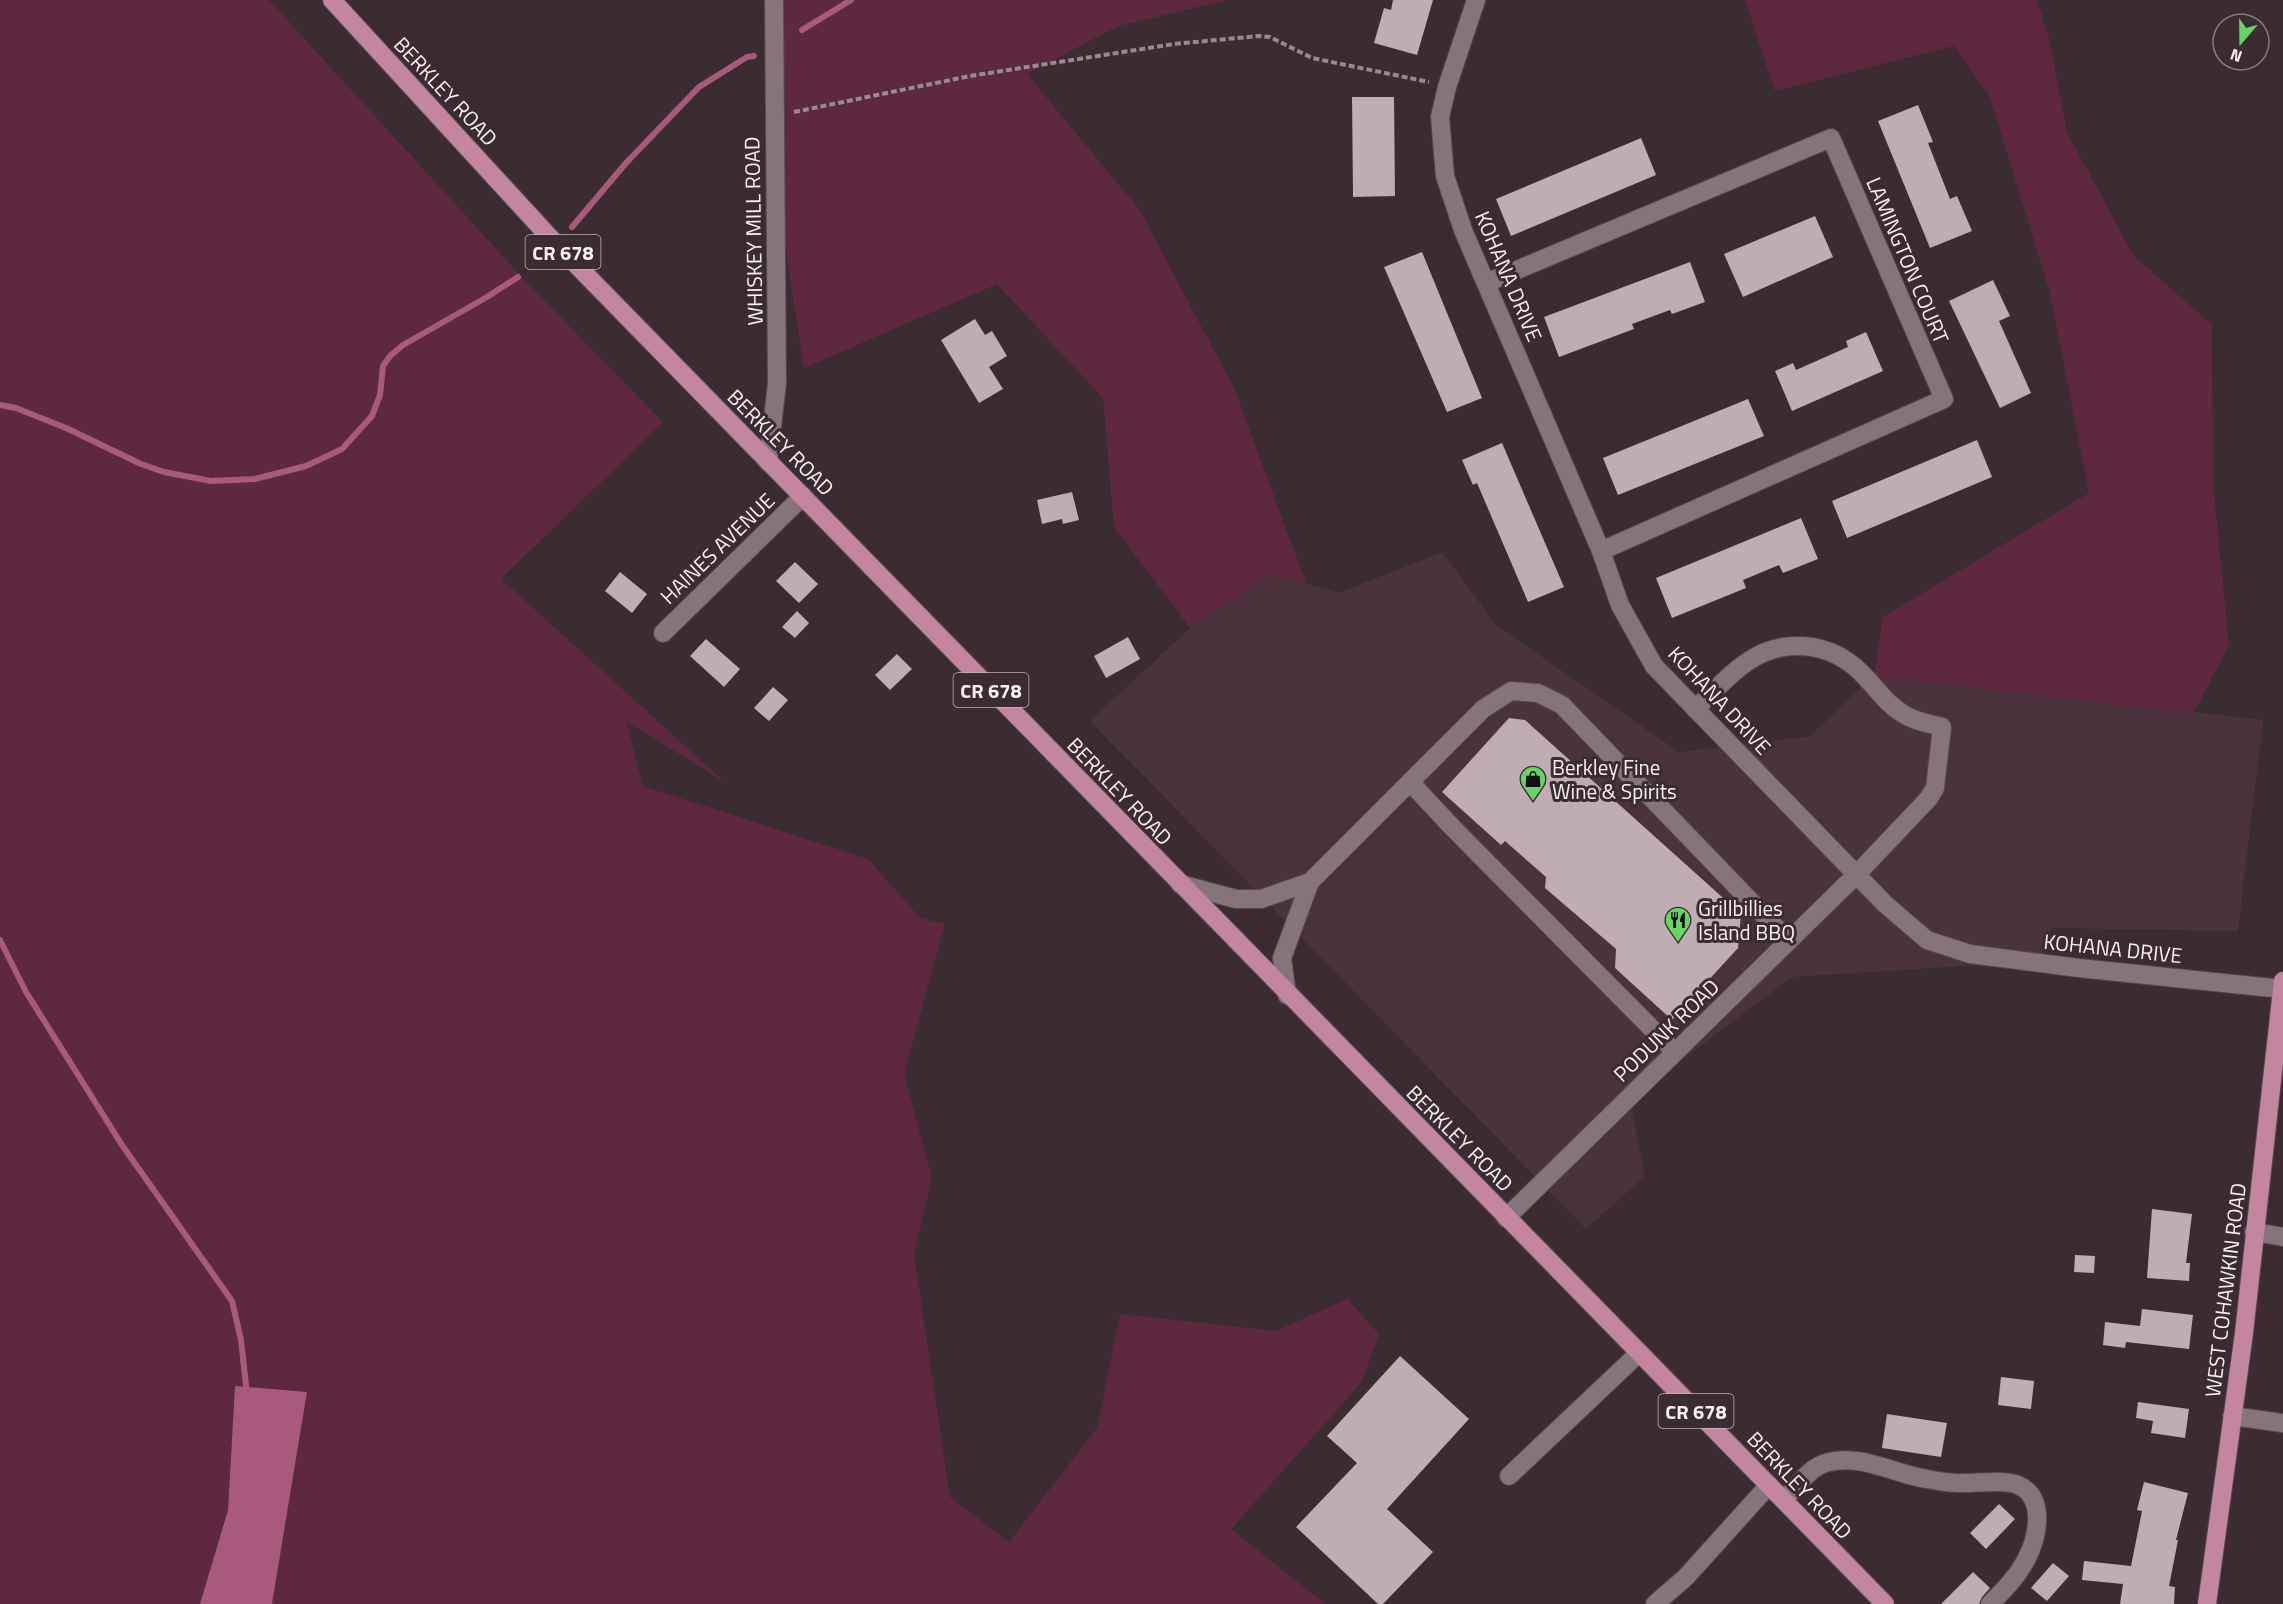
<svg xmlns="http://www.w3.org/2000/svg" width="2283" height="1604" viewBox="0 0 2283 1604" font-family="'Titillium Web',sans-serif">
	<style>
		.built { fill: #4a333c }
		.green { fill: #5e2841 }
		.water { fill: #a85a7c }
		.lines { fill: none; stroke-linecap: round; stroke-linejoin: round }
		.stream { stroke: #a85a7c; stroke-width: 6 }
		.building { fill: #c0acb3 }
		.minor-casing { stroke: #56494e; stroke-width: 20 }
		.major-casing { stroke: #56494e; stroke-width: 20 }
		.path { stroke: #988a8f; stroke-width: 4; stroke-dasharray: 6 3; stroke-linecap: butt }
		.minor { stroke: #86747b; stroke-width: 18 }
		.major { stroke: #c485a0; stroke-width: 18 }
		.labels { text-anchor: middle; dominant-baseline: central; stroke-width: 6; stroke-linejoin: round; paint-order: stroke }
		.shield { fill: #3b2c32; stroke: #c1b5ba; stroke-width: 1.5 }
		.shield-label { font-size: 20px; font-weight: bold; fill: #fbf0f4 }
		.street-label { font-size: 21px; fill: #fbf0f4; stroke: #3b2c32 }
		.poi-label { font-size: 21px; fill: #fbf0f4; stroke: #3b2c32; text-anchor: start }
	</style>
	<rect width="100%" height="100%" fill="#3b2c32"/>
	<path class="built" d="M1442,552L1496,625L1679,752L1810,736L1874,676L2263,720L2238,931L2052,928L2042,961L1792,977L1630,1099L1645,1176L1586,1229L1090,721L1190,628L1273,574L1339,593Z"/>
	<path class="green" d="M0,0H269L530,286L663,422L501,579L726,783L626,721L643,786L868,859L920,918L945,924L904,1074L932,1178L914,1254L950,1497L1009,1542L1097,1428L1120,1314L1276,1331L1347,1299L1379,1334L1361,1383L1231,1529L1325,1604H272L307,1392L235,1387L228,1510L200,1604H0Z
		M782,0H1228L1118,26L1027,74L1139,209L1234,388L1306,583L1273,574L1190,628L1114,527L1103,398L997,284L804,368L772,161Z
		M1745,0H2037L2049,38L2067,132L2133,255L2212,325L2213,484L2229,645L2193,714L1874,676L1883,617L2089,493L2050,293L1990,97L1954,46L1775,91Z"/>
	<path class="water" d="M235,1386L307,1392L272,1604H200L228,1510Z"/>
	<g class="lines">
		<path class="stream" d="M802,30L851,0
			M572,227L626,163L699,87L747,57L754,56
			M0,405L16,408L66,428L141,464L164,472L211,481L255,479L306,466L342,449L372,416L380,395L383,366L390,356L403,345L487,297L518,277
			M0,940L26,992L122,1145L232,1301L241,1340L247,1394"/>
	</g>
	<path class="building" d="M1393,0H1433L1417,55L1374,43L1384,8L1391,10Z
		M1352,97H1394L1395,196L1353,197Z
		M1918,105L1933,142L1928,143L1950,199L1957,196L1972,231L1930,248L1878,121Z
		M1641,138L1656,175L1511,236L1496,199Z
		M1815,216L1833,257L1743,297L1724,254Z
		M1422,252L1482,398L1447,412L1384,267Z
		M1690,262L1705,302L1672,314L1670,310L1632,324L1634,329L1559,357L1544,317Z
		M1993,280L2010,316L1999,321L2031,393L2000,408L1949,301Z
		M975,319L985,335L992,331L1007,356L989,367L1003,389L979,403L941,340Z
		M1866,332L1883,371L1792,411L1775,371L1793,363L1796,370L1848,347L1846,341Z
		M1748,399L1764,436L1618,495L1603,458Z
		M1977,440L1992,477L1847,538L1832,501Z
		M1502,443L1564,587L1528,602L1477,483L1473,485L1462,460Z
		M1072,492L1079,520L1063,524L1062,519L1042,524L1037,500Z
		M1801,518L1818,559L1783,573L1779,565L1743,580L1746,588L1672,618L1656,578Z
		M795,562L818,584L799,603L776,581Z
		M620,572L647,594L632,613L605,591Z
		M797,611L809,623L795,638L782,627Z
		M1128,637L1140,659L1106,678L1094,656Z
		M706,639L740,669L724,687L690,656Z
		M897,654L912,669L890,690L875,675Z
		M773,687L788,700L769,721L754,708Z
		M1509,718L1525,720L1741,914L1738,948L1672,1020L1615,968L1616,949L1545,888L1546,877L1505,841L1501,845L1442,792Z
		M2152,1209L2192,1214L2186,1263H2190L2189,1281L2147,1278Z
		M2075,1255L2095,1256L2094,1273L2074,1272Z
		M2142,1309L2193,1315L2189,1349L2126,1342L2125,1348L2103,1345L2105,1322L2140,1326Z
		M1400,1356L1469,1419L1387,1509L1433,1552L1383,1604H1378L1296,1527L1357,1463L1327,1436Z
		M2001,1377L2034,1381L2031,1409L1998,1405Z
		M2138,1402L2189,1409L2185,1438L2151,1433L2153,1421L2136,1418Z
		M1887,1414L1947,1423L1941,1457L1882,1448Z
		M2144,1482L2188,1493L2176,1540H2178L2169,1586L2175,1587L2174,1604H2120L2123,1584L2082,1580L2084,1561L2131,1566L2142,1511L2137,1510Z
		M1999,1504L2015,1519L1986,1549L1970,1533Z
		M2053,1563L2069,1576L2047,1601L2031,1588Z
		M1973,1572L1990,1588L1982,1597L1979,1604H1941Z"/>
	<g class="lines">
		<g class="minor-casing">
			<path id="minor" d="M1476,0L1447,87L1440,117L1445,176L1463,230L1601,551L1620,605L1654,666L1885,904L1927,940L1970,954L2079,968L2282,989
				M1486,283L1831,138L1944,399L1601,551
				M768,462L777,383L774,0
				M663,633L803,496
				M1411,783L1451,826L1675,1052
				M1180,884L1236,899H1261L1310,882L1483,709L1511,691L1538,693L1562,705L1789,941
				M1287,995L1282,958L1310,882
				M1506,1218L1857,874L1929,798L1935,788L1942,727C1931,724 1917,722 1907,716C1883,704 1871,678 1850,663C1839,655 1825,649 1812,647C1757,639 1732,675 1695,709
				M2254,1232L2283,1237
				M2232,1416L2283,1423
				M1509,1476L1639,1353
				M1784,1500C1796,1487 1810,1466 1829,1462C1863,1454 1894,1474 1927,1479C1937,1481 1948,1483 1959,1483C1974,1484 2005,1479 2018,1485C2046,1497 2038,1536 2027,1558C2018,1576 2004,1590 1990,1604
				M1655,1604L1686,1577L1769,1485"/>
		</g>
		<g class="major-casing">
			<path id="major" d="M332,0L555,243L1885,1604
				M2207,1604L2244,1333L2283,981"/>
		</g>
		<path class="path" d="M794,112L970,76L1174,44L1259,36L1270,37L1312,58L1429,82"/>
		<use href="#minor" class="minor"/>
		<use href="#major" class="major"/>
	</g>
	<defs>
		<g id="shop-pin" transform="scale(1.35)"><path d="M0 17L-7.5 6A9.5 9.5 0 1 1 7.5 6Z" fill="#67d466" stroke="#3b2c32"/><path d="M-5-2.5h2.3a2.7 3.5 0 0 1 5.4 0H5L5.5 6h-11ZM-1.5-2.5h3a1.5 2.3 0 0 0-3 0Z" fill="#111"/></g>
		<g id="restaurant-pin" transform="scale(1.35)"><path d="M0 17L-7.5 6A9.5 9.5 0 1 1 7.5 6Z" fill="#67d466" stroke="#3b2c32"/><path d="M-5-6h1v4h1v-4h1v4h1v-4h1v5L-1.5 .5V6h-2V.5L-5-1ZM5-6V6H3V1.5H1.5Q1.5-4 5-6Z" fill="#111"/></g>
	</defs>
	<g fill-rule="evenodd">
		<use href="#shop-pin" x="1533" y="779"/>
		<use href="#restaurant-pin" x="1678" y="920"/>
	</g>
	<g class="labels">
		<g class="shield">
			<rect x="525.5" y="235" width="75" height="34" rx="4.5"/>
			<rect x="953.5" y="673" width="75" height="34" rx="4.5"/>
			<rect x="1658.5" y="1394" width="75" height="34" rx="4.5"/>
		</g>
		<g class="shield-label">
			<text x="563" y="252">CR 678</text>
			<text x="991" y="690">CR 678</text>
			<text x="1696" y="1411">CR 678</text>
		</g>
		<g class="street-label">
			<text transform="translate(446 91) rotate(47)">BERKLEY ROAD</text>
			<text transform="translate(753 231) rotate(-91)">WHISKEY MILL ROAD</text>
			<text transform="translate(1908 260) rotate(67)">LAMINGTON COURT</text>
			<text transform="translate(1509 276) rotate(67)">KOHANA DRIVE</text>
			<text transform="translate(781 442) rotate(45)">BERKLEY ROAD</text>
			<text transform="translate(717 548) rotate(-44)">HAINES AVENUE</text>
			<text transform="translate(1720 700) rotate(47)">KOHANA DRIVE</text>
			<text transform="translate(1120 791) rotate(46)">BERKLEY ROAD</text>
			<text transform="translate(2113 948) rotate(6)">KOHANA DRIVE</text>
			<text transform="translate(1666 1030) rotate(-44)">PODUNK ROAD</text>
			<text transform="translate(1460 1138) rotate(45)">BERKLEY ROAD</text>
			<text transform="translate(2225 1290) rotate(-83)">WEST COHAWKIN ROAD</text>
			<text transform="translate(1800 1485) rotate(46)">BERKLEY ROAD</text>
		</g>
		<g class="poi-label">
			<text x="1552" y="767">Berkley Fine<tspan x="1552" dy="24">Wine &amp; Spirits</tspan></text>
			<text x="1698" y="908">Grillbillies<tspan x="1698" dy="24">Island BBQ</tspan></text>
		</g>
	</g>
	<g transform="translate(2241 42) rotate(200)"><circle r="28" fill="#3b2c32" stroke="#887a80" stroke-width="1.5"/>
	<path d="M0-4.5L10 22L0 15L-10 22Z" fill="#67d466"/>
	<text y="-9" font-size="16" font-weight="bold" text-anchor="middle" fill="#fbf0f4">N</text>
	</g>
</svg>
